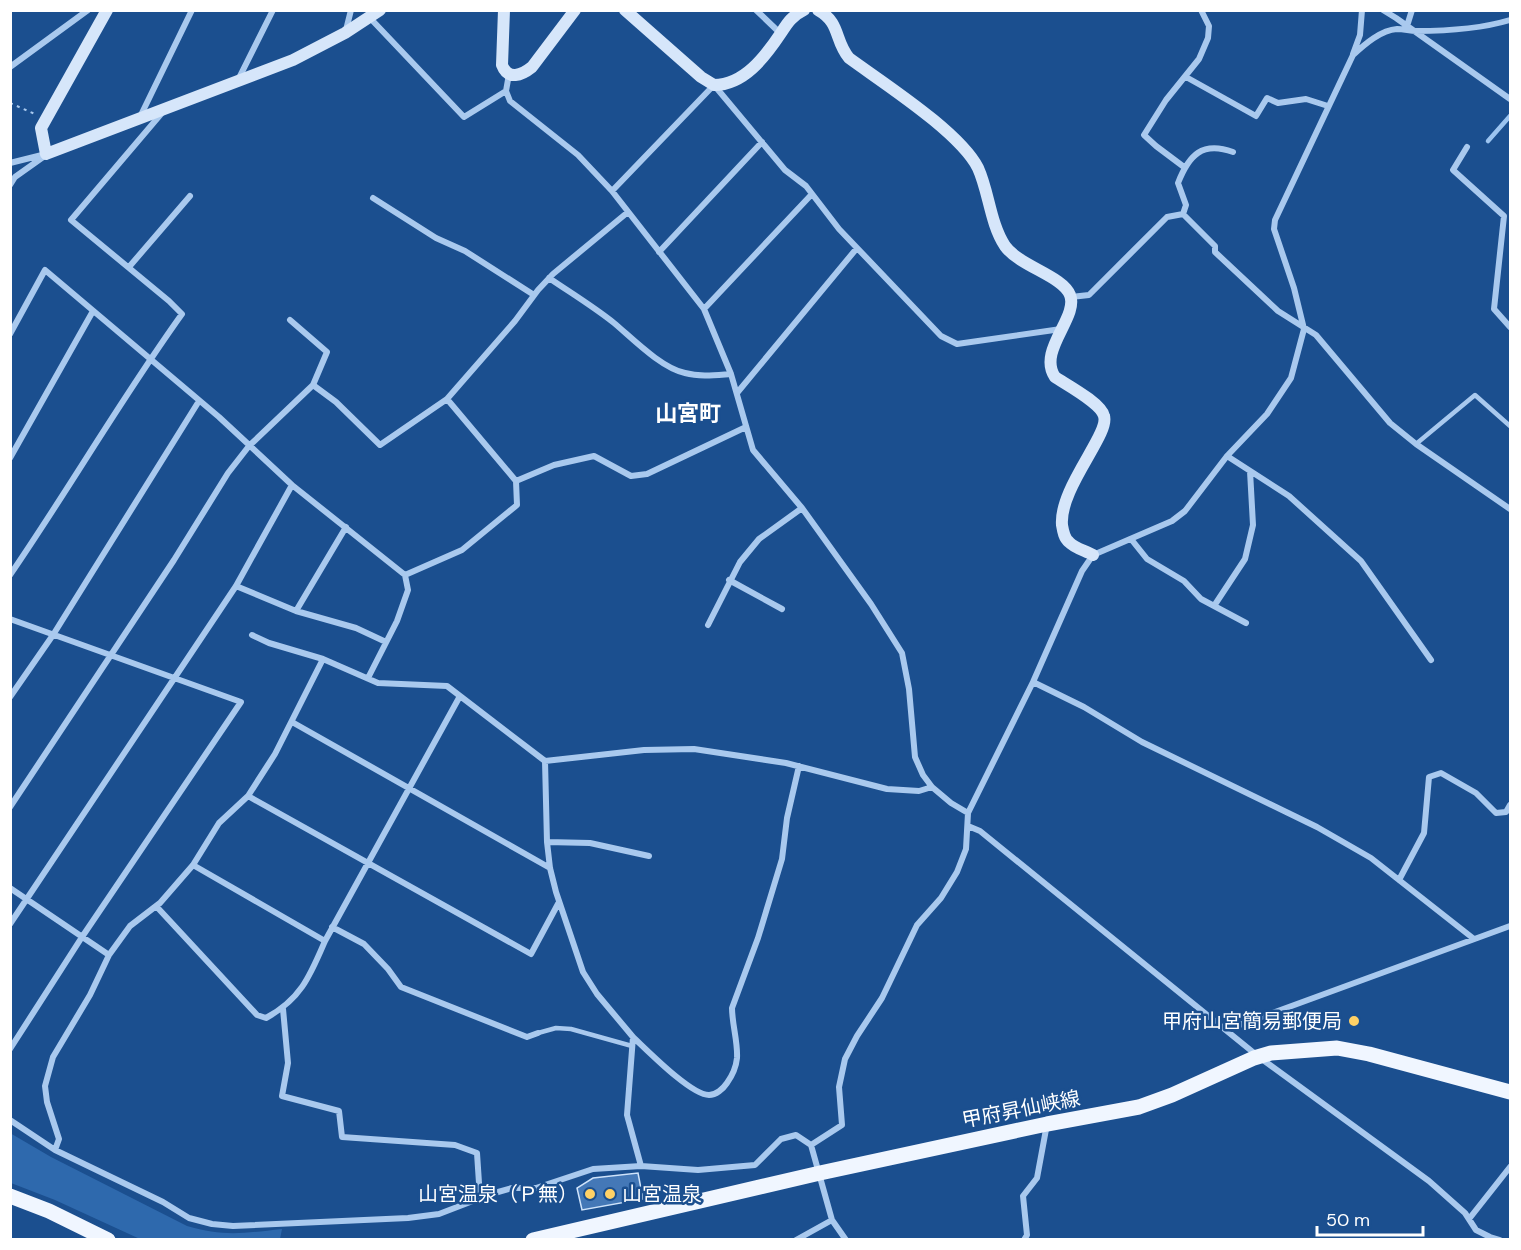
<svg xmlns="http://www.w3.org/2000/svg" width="1521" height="1250" viewBox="0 0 1521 1250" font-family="'DM Sans','Noto Sans JP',sans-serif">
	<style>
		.green { fill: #2e69ad }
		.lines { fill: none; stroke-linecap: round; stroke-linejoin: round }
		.stream { stroke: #9cc4f0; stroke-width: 4.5 }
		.building { fill: #4478b7; stroke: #cfe3fa; stroke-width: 1.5 }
		.path { stroke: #a9c9ee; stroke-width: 2; stroke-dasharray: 3 4.5; stroke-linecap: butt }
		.lane { stroke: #a9c9ee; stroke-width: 4.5 }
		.street { stroke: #a9c9ee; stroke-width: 6 }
		.secondary { stroke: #d6e6fa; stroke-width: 12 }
		.primary { stroke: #f0f6ff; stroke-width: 15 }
		.poi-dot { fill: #ffd166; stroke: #1b4f8f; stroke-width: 2 }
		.labels { text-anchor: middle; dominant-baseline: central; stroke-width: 5; stroke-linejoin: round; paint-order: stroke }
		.poi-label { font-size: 20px; fill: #fff; stroke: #1b4f8f; text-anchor: end }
		.street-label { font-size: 20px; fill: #fff; stroke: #1b4f8f }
		.quarter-label { font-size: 22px; font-weight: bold; fill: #fff; stroke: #1b4f8f }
	</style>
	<rect width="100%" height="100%" fill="#1b4f8f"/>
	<path class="green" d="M10,1133L51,1157L187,1226C223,1237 246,1233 282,1229L280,1239H140L55,1200L11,1183Z"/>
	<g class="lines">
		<path class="stream" d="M1488,141L1510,116"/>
	</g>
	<path class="building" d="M638,1173L643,1199L582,1210L577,1188L593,1178Z"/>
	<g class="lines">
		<path class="path" d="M10,103L35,114"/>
		<path class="lane" d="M1416,444L1475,395L1510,426
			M538,1033L556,1028L571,1029L632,1046"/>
		<path class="street" d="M756,10L781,34
			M1383,10L1396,18L1510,99
			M370,18L464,117L506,91
			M1407,26L1412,10
			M346,30L351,10
			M1353,54L1360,35L1362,10
			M10,67L88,10
			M509,74L506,91L510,101L578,155L612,191L704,309L731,374L753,450L802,508L871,604L902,653L909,689L915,757L923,775L932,787L951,803L968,813
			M1186,77L1256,116L1267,98L1278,103L1306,99L1328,106
			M238,80L273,10
			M140,117L192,10
			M1467,147L1453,170L1504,216L1494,309L1510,327
			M10,163L42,155
			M1184,167L1156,146L1144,135L1166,100L1199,59L1208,38L1209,26L1201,10
			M10,185L15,177L46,155
			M612,191L714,85L785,170L806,186L839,229L941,336L957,344L1061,329
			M373,198L436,238L465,251L534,295
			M1183,214L1186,205L1178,183C1189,155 1202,141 1233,152
			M659,252L762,142
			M129,267L190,196
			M549,278C571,293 594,307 614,323C632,338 661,368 685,373C700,377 716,375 731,374
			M1071,297L1089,295L1167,217L1183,214L1215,246V252L1278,311L1316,335L1390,423L1416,444L1510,509
			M704,309L812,194
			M10,334L45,270L219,417L292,485L405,575L408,590L397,621L368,678
			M313,385L336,402L380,445L447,399L515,321L538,290L553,274L628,212
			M737,393L857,248
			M1227,456L1289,496L1361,561L1431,660
			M10,458L93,311
			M516,481L554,465L594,456L631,476L647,474L746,427
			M1131,539L1147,559L1184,581L1201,599L1246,623
			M10,575C69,489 121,399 182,314L169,301L71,220L161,114
			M405,575L462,550L517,505L516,481L447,399
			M729,580L782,609
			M236,586L296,611L356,628L386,642
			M1214,606L1245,559L1253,525L1250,471
			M296,611L346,527
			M10,619L241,702L82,937L10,1049
			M708,625L740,562L759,539L802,508
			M252,635L269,643L323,659
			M1033,682L1084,707L1142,742L1317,827L1371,858L1474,939
			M10,697L53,635L199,401
			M292,722L550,868
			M545,761L644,750L694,749L786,763L887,789L919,791L932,787
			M248,796L531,954L559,902
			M10,807L174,560L228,473L249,446L313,385L327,352L290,320
			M968,826L980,831L1259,1057L1429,1181L1465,1213L1476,1230L1490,1237L1500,1240
			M547,842L590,843L649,856
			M193,865L325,941L460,696
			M1399,880L1424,833L1429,777L1441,773L1476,793L1496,813L1506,812L1510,805
			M10,888L109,955
			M156,906L257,1015L266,1018C301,999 310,976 325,941
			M10,924L236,586L292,485
			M332,927L364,944L388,969L401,987L527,1037L538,1033
			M283,1009L288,1063L282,1096L339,1111L342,1137L455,1145L477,1153L480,1198
			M1226,1030L1510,926
			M633,1037C648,1051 691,1095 709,1095C716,1095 723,1089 727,1083C732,1076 736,1068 737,1058C738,1042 732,1024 732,1008L758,938L782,859L787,818L799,766
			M10,1120L55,1150L163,1202L189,1218L212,1224L233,1226L408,1218L439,1214L491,1194L512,1188H536L593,1169L641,1166L698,1170L755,1165L781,1139L796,1135L811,1145L832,1220L846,1240
			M811,1145L842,1125L839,1087L845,1059L857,1036L882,998L917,925L941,898L957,872L966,849L968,813L1033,682L1082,571L1093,555L1172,521L1185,511L1227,456L1267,414L1291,378L1304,329L1294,288L1274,229L1275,220L1353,55C1365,44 1381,30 1397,29C1404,29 1410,31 1416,31C1448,31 1480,29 1510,20
			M55,1150L59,1139L47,1102L45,1086L53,1057L90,995L109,955L130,926L160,903L193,865L219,823L248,796L275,754L323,659L378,683L447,686L545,761L547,842L550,868L556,892L583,972L597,994L633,1037L627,1115L641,1166
			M1469,1219L1510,1167
			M796,1240L832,1220
			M1024,1240L1027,1235L1023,1196L1037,1178L1047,1124"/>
		<path class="secondary" d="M107,10L41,128L46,154L293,60L345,33L380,10
			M504,10L502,65C508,81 522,75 532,67L575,10
			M625,10L701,77L714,85C744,85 765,57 781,33C788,22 792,16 804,10
			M818,10C841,23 834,40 849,58C883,83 960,132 978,168C989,192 990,223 1005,246C1019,266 1063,276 1070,295C1079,317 1037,351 1055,377C1067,385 1101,403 1104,416C1110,434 1059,488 1062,525C1063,531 1064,538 1069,542C1074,548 1086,551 1093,555"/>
		<path class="primary" d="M10,1196L49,1211L108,1240
			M533,1240L820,1173L1047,1124L1139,1107L1172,1095L1254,1058L1271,1053L1337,1048L1369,1054L1510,1092"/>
	</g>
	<g class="poi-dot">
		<circle cx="1354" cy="1021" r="6"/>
		<circle cx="590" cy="1194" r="6"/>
		<circle cx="610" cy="1194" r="6"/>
	</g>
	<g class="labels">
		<g class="poi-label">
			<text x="1342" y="1021">甲府山宮簡易郵便局</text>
			<text x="578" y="1194">山宮温泉（Ｐ無）</text>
			<text x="622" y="1194" text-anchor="start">山宮温泉</text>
		</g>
		<g class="street-label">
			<text transform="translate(1021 1109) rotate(-11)">甲府昇仙峡線</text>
		</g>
		<g class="quarter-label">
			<text x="688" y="413">山宮町</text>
		</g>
	</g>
	<rect width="1521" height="1250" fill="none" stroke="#ffffff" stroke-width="24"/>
	<path d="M1317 1226v9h106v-9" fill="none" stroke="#ffffff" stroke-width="3"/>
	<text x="1326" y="1226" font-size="18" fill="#ffffff" stroke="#1b4f8f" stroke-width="4.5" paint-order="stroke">50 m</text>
</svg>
